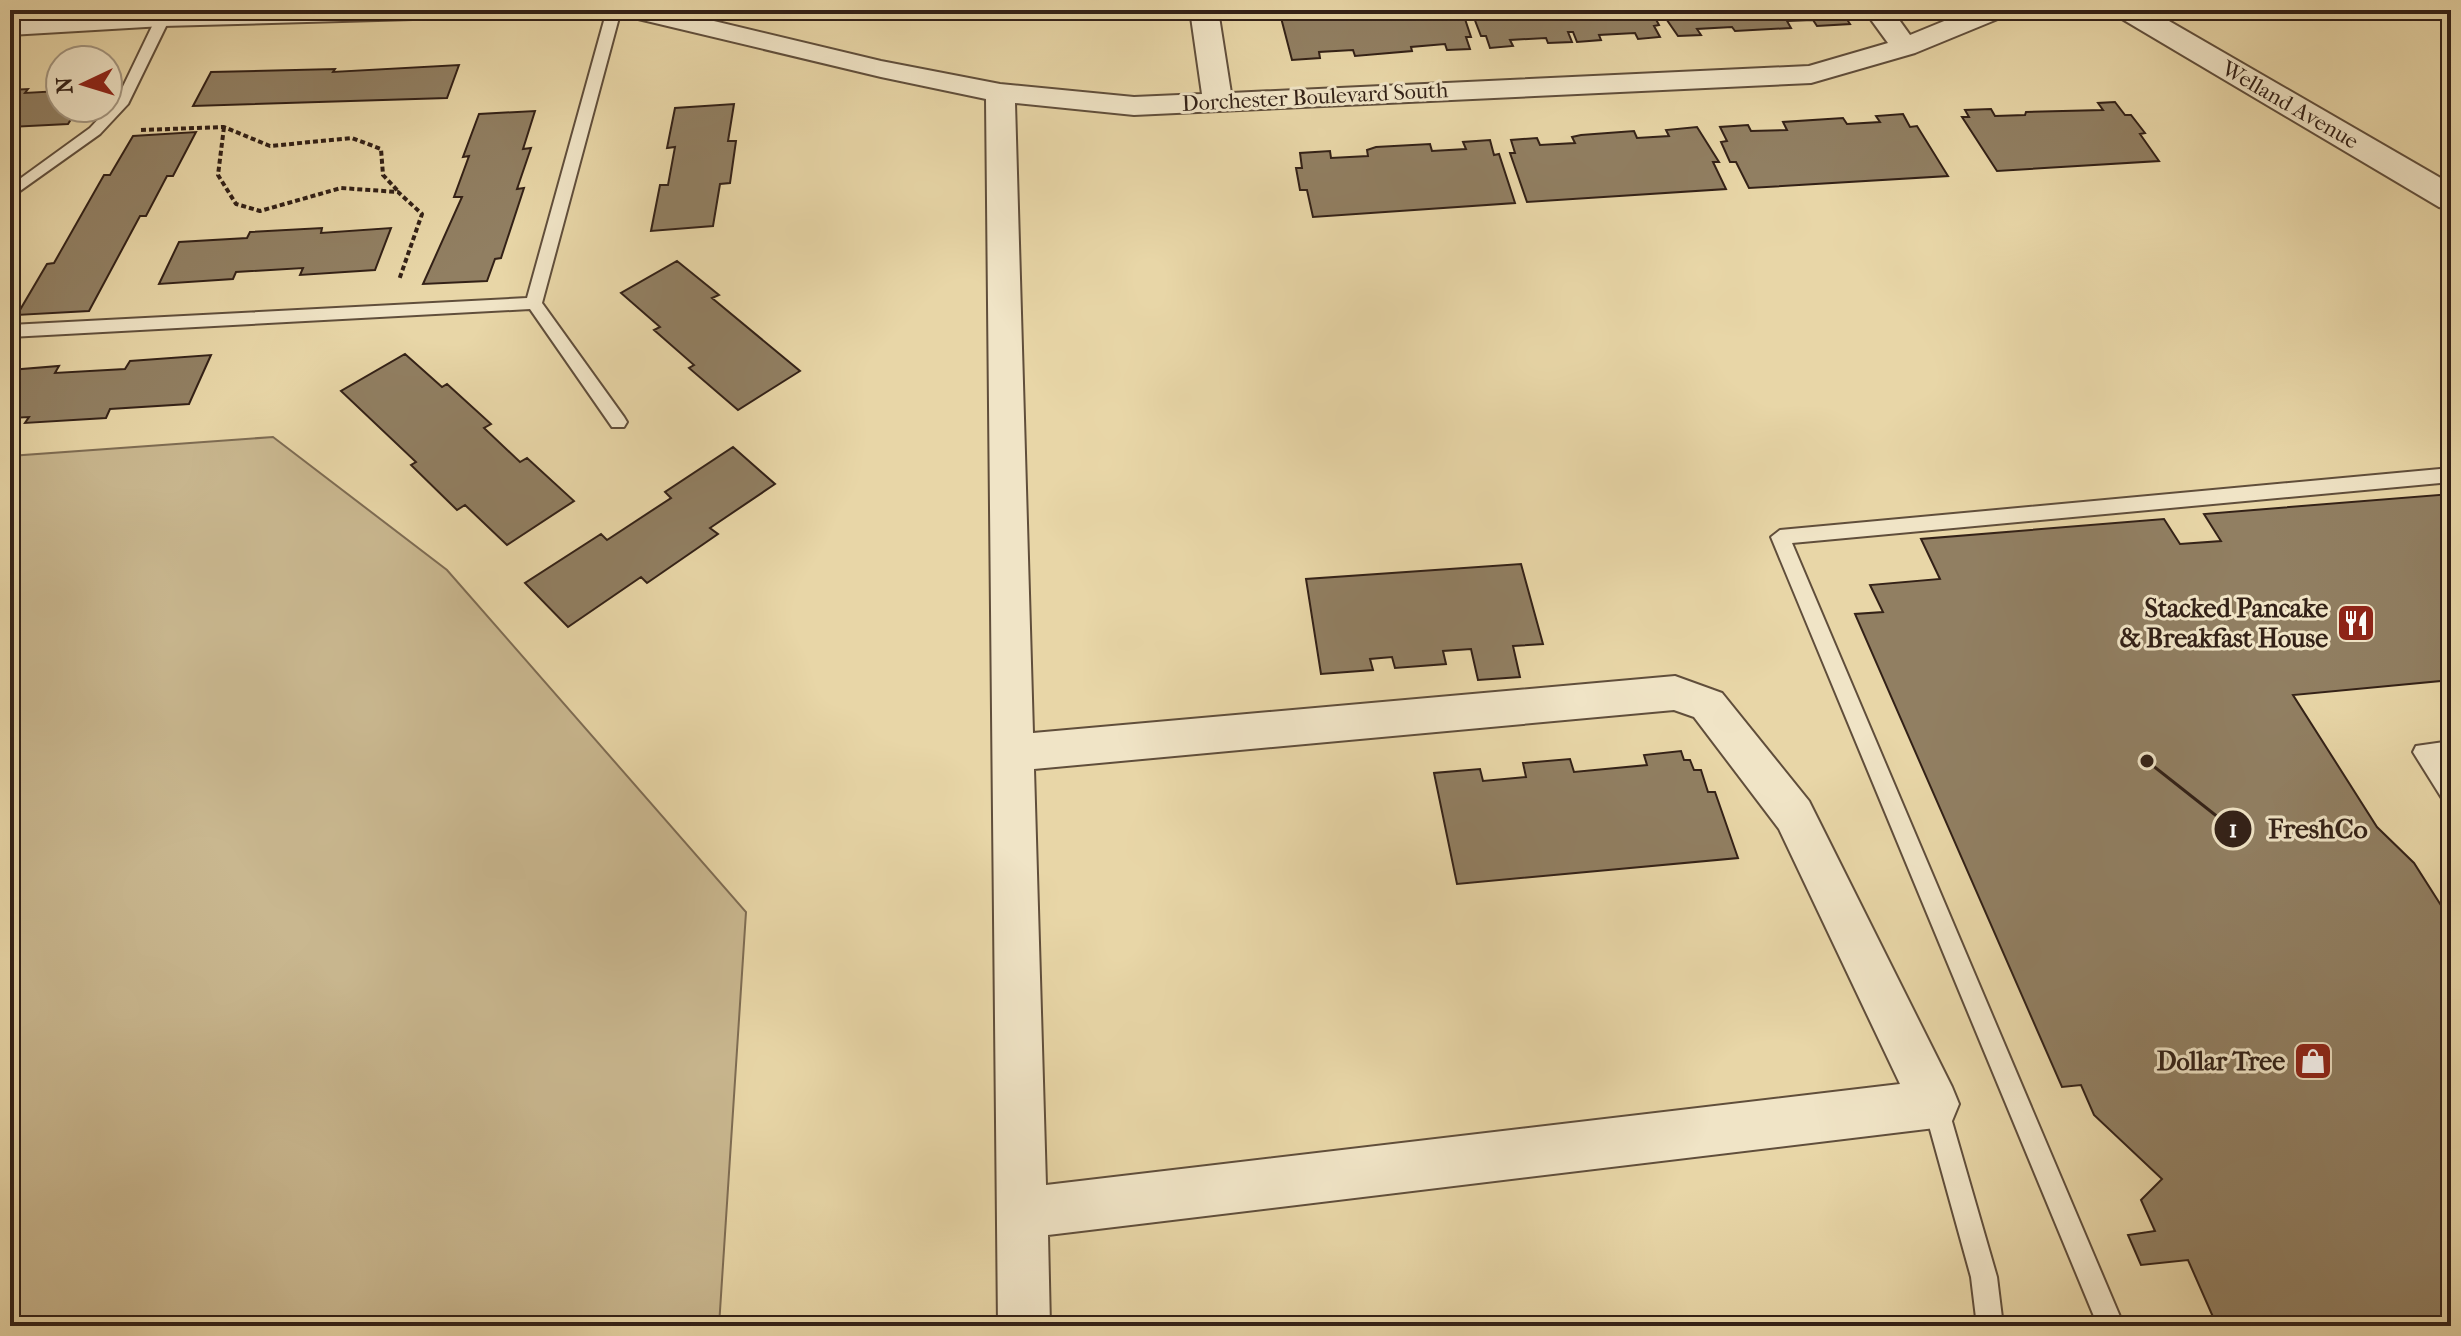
<svg xmlns="http://www.w3.org/2000/svg" width="2461" height="1336" viewBox="0 0 2461 1336" font-family="'IM FELL French Canon',serif">
	<style>
		.green { fill: #c9b78f; stroke: #7e6c53; stroke-width: 2 }
		.building { fill: #917f62; stroke: #332117; stroke-width: 2 }
		.lines { fill: none; stroke-linecap: round; stroke-linejoin: round }
		.service-casing { stroke: #604e3b; stroke-width: 4 }
		.minor-casing { stroke: #604e3b; stroke-width: 4 }
		.tertiary-casing { stroke: #604e3b; stroke-width: 4 }
		.path { stroke: #332117; stroke-width: 4; stroke-dasharray: 5 3; stroke-linecap: butt }
		.service { fill: #f0e4c6; fill-rule: evenodd }
		.minor { fill: #f0e4c6; fill-rule: evenodd }
		.tertiary { fill: #f0e4c6; fill-rule: evenodd }
		.labels { text-anchor: middle; dominant-baseline: central; stroke-width: 6; stroke-linejoin: round; paint-order: stroke }
		.far-street-label { font-size: 22px; fill: #332117; stroke: #f0e4c6 }
		.poi-label { font-size: 26px; font-weight: bold; fill: #332117; stroke: #f0e4c6; text-anchor: end }
		.leader { fill: none; stroke: #332117; stroke-width: 3 }
		.callout-dot { fill: #332117; stroke: #f0e4c6; stroke-width: 3 }
		.mark-label { font-size: 24px; text-anchor: middle; font-weight: bold; fill: #fff }
		.callout-label { font-size: 28px; text-anchor: middle; font-weight: bold; fill: #332117; stroke: #f0e4c6; stroke-width: 6; stroke-linejoin: round; paint-order: stroke }
	</style>
	<rect width="100%" height="100%" fill="#e8d6a7"/>
	<filter id="stains"><feTurbulence type="fractalNoise" baseFrequency=".0025" numOctaves="4"/><feColorMatrix values="0 0 0 0 .2 0 0 0 0 .09 0 0 0 0 .02 0 0 0 .5 -.17"/></filter>
	<radialGradient id="worn" r=".72"><stop offset=".6" stop-color="#630" stop-opacity="0"/><stop offset="1" stop-color="#630" stop-opacity=".3"/></radialGradient>
	<path class="green" d="M273,437L447,570L746,912L719,1326H10V456Z"/>
	<path class="building" d="M1279,10H1462L1471,37H1466L1470,49L1447,50L1445,44L1411,47L1412,51L1355,56L1353,50L1319,52L1320,58L1292,60Z
		M1471,10H1651L1659,25L1654,26L1660,37L1638,39L1635,33L1599,35L1601,40L1577,42L1573,32H1568L1572,42L1548,43L1546,38L1510,40L1513,46L1490,48L1486,36H1481Z
		M1660,10H1841L1850,24L1817,26L1813,20L1787,21L1791,28L1735,31L1732,27L1697,29L1701,35L1678,36Z
		M459,65L447,98L193,106L211,72L335,69L333,72Z
		M28,89L25,93L60,91V108H78L68,124L10,127V90Z
		M2115,102L2125,115H2131L2145,133L2140,134L2159,161L1997,171L1962,117H1969L1965,110L1991,109L1995,116L2025,115L2026,112L2103,110L2098,103Z
		M734,104L728,141H736L730,183L720,184L713,226L651,231L660,185H668L675,147L667,148L675,108Z
		M535,111L523,149L531,148L517,189L524,188L501,258L495,259L487,281L423,284L462,197H454L469,156L463,157L479,114Z
		M1903,114L1910,127L1917,126L1948,176L1749,188L1736,162H1730L1721,142L1727,141L1720,127L1748,125L1751,131L1787,130L1783,122L1843,118L1847,124L1880,122L1876,116Z
		M1697,127L1719,162H1713L1726,189L1527,202L1510,153H1515L1511,140L1537,138L1540,145L1575,143L1572,137L1581,135L1634,131L1637,138L1669,136L1666,130Z
		M196,132L173,176H167L146,216H140L89,311L17,315L47,264L54,263L104,175H110L133,136Z
		M1490,140L1494,155L1499,154L1515,203L1313,217L1307,190H1300L1296,168H1302L1300,153L1330,151L1331,158L1368,156L1367,150L1376,147L1430,144L1432,151L1466,149L1463,142Z
		M322,228L321,233L391,228L375,270L300,275L303,268L236,272L233,279L159,284L179,242L247,238L250,232Z
		M677,261L719,295L712,298L800,371L738,410L689,368L694,365L654,330L660,327L621,293Z
		M405,354L442,387L447,384L491,424L484,428L520,462L527,458L574,501L507,545L465,505L457,510L411,465L416,462L341,391Z
		M211,355L189,404L110,409L106,418L25,423L29,417L10,418V370L59,366L55,373L125,369L130,361Z
		M733,447L775,484L710,528L718,534L647,583L641,577L568,627L525,583L601,534L607,540L671,498L665,492Z
		M2451,494V680L2293,695L2377,827L2414,863L2451,921V1326H2217L2188,1260L2141,1265L2128,1235L2155,1231L2141,1200L2162,1179L2094,1115L2081,1085L2062,1087L1855,614L1883,612L1870,585L1940,579L1921,539L2164,519L2180,544L2221,541L2204,514Z
		M1521,564L1543,644L1513,646L1520,677L1478,680L1471,649L1443,651L1446,664L1395,668L1392,657L1370,659L1373,670L1321,674L1306,579Z
		M1681,751L1684,760H1690L1694,770H1701L1708,792H1715L1738,858L1457,884L1434,773L1480,769L1483,781L1526,777L1523,763L1570,759L1574,772L1647,765L1644,755Z"/>
	<g class="lines">
		<g class="service-casing">
			<path id="service" d="M607,10H621L542,303L624,417L627,422L624,427H612L530,309L10,337V325L527,298Z
				M163,14L170,18L128,104L100,134L10,198V186L90,128L117,99L156,18Z
				M2451,468V482L1792,543L2124,1326H2098L1771,537L1780,530Z
				M2451,741V759L2440,760L2451,775V802L2443,800L2413,752L2416,746Z
				M1935,1092L1944,1095L1947,1104L1997,1277L2003,1326H1977L1971,1277L1923,1104L1926,1095Z"/>
		</g>
		<g class="minor-casing">
			<path id="minor" d="M160,10H462L458,16L448,18L163,26L10,35V19Z
				M620,10H668L881,61L1000,84L1134,97L1202,94L1190,10H1218L1231,93L1809,66L1888,43L1864,10H1892L1910,35L1971,10H2009L2005,16L1915,53L1811,83L1134,115L1015,103L1033,733L1675,676L1722,693L1809,801L1952,1087L1959,1104L1952,1121L1935,1128L1048,1235L1050,1326H998L986,99L881,77L634,18L624,16ZM1674,710L1694,717L1779,829L1900,1084L1046,1185L1034,769Z"/>
		</g>
		<g class="tertiary-casing">
			<path id="tertiary" d="M2113,10H2150L2451,184V210L2439,207L2117,16Z"/>
		</g>
		<path class="path" d="M224,127L218,175L236,204L260,211L341,188L398,192L422,214L399,280
			M141,130L224,127L270,146L352,138L381,149L383,175L398,191"/>
		<use href="#service" class="service"/>
		<use href="#minor" class="minor"/>
		<use href="#tertiary" class="tertiary"/>
	</g>
	<defs>
		<g id="restaurant-square" transform="scale(2)"><rect x="-9" y="-9" width="18" height="18" rx="4" fill="#8f2418" stroke="#f0e4c6"/><path d="M-5-6h1v4h1v-4h1v4h1v-4h1v5L-1.5 .5V6h-2V.5L-5-1ZM5-6V6H3V1.5H1.5Q1.5-4 5-6Z" fill="#fff"/></g>
		<g id="shop-square" transform="scale(2)"><rect x="-9" y="-9" width="18" height="18" rx="4" fill="#8f2418" stroke="#f0e4c6"/><path d="M-5-2.5h2.3a2.7 3.5 0 0 1 5.4 0H5L5.5 6h-11ZM-1.5-2.5h3a1.5 2.3 0 0 0-3 0Z" fill="#fff"/></g>
	</defs>
	<g fill-rule="evenodd">
		<use href="#restaurant-square" x="2356" y="623"/>
		<use href="#shop-square" x="2313" y="1061"/>
	</g>
	<g class="labels">
		<g class="far-street-label">
			<text transform="translate(1315 97) rotate(-3)">Dorchester Boulevard South</text>
			<text transform="translate(2290 105) rotate(30)">Welland Avenue</text>
		</g>
		<g class="poi-label">
			<text x="2328" y="608">Stacked Pancake<tspan x="2328" dy="30">&amp; Breakfast House</tspan></text>
			<text x="2285" y="1061">Dollar Tree</text>
		</g>
	</g>
	<path class="leader" d="M2147 761L2233 829"/>
	<g class="callout-dot">
		<circle cx="2147" cy="761" r="8"/>
		<circle cx="2233" cy="829" r="20"/>
	</g>
	<g class="mark-label">
		<text x="2233" y="837">1</text>
	</g>
	<g class="callout-label">
		<text x="2318" y="838">FreshCo</text>
	</g>
	<rect width="2461" height="1336" fill="none" stroke="#e8d6a7" stroke-width="40"/>
	<rect x="12" y="12" width="2437" height="1312" fill="none" stroke="#332117" stroke-width="4"/>
	<rect x="20" y="20" width="2421" height="1296" fill="none" stroke="#332117" stroke-width="2"/>
	<g transform="translate(84 84) rotate(266)"><circle r="38" fill="#f0e4c6" stroke="#a49680" stroke-width="2"/>
	<path d="M0-6L14 30L0 20L-14 30Z" fill="#8f2418"/>
	<text y="-12" font-size="22" font-weight="bold" text-anchor="middle" fill="#332117">N</text>
	</g>
	<rect width="100%" height="100%" filter="url(#stains)"/>
	<rect width="100%" height="100%" fill="url(#worn)"/>
</svg>
